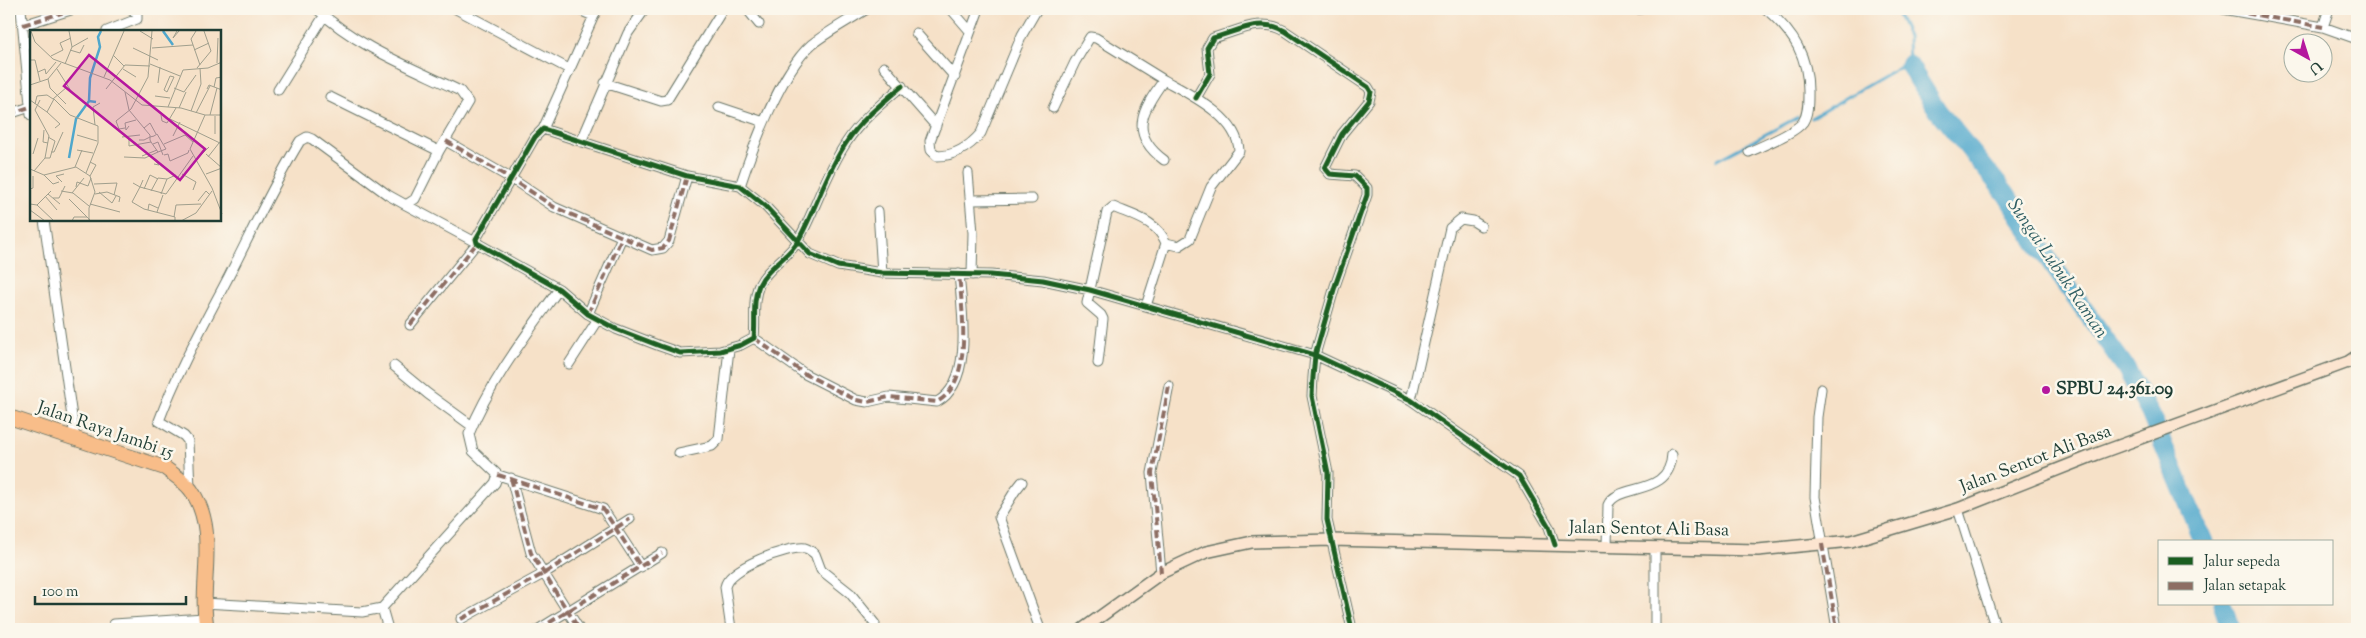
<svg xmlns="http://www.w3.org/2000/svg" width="2366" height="638" viewBox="0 0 2366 638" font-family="'Sorts Mill Goudy',serif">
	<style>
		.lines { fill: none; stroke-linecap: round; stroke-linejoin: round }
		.stream { stroke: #4fa7cc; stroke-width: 3 }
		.river { stroke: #4fa7cc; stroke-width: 19 }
		.minor-casing { stroke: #6a7668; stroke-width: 11 }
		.secondary-casing { stroke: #6a7668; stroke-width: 14 }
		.trunk-casing { stroke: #6a7668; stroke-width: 16 }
		.minor { stroke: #fff; stroke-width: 9 }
		.secondary { stroke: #fce5d0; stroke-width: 11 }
		.trunk { stroke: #f8bd89; stroke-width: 14 }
		.quiet { stroke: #8d6e63; stroke-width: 4; stroke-dasharray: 8 4; stroke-linecap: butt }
		.cycleway-casing { stroke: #fbf7ec; stroke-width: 8 }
		.cycleway { stroke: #1b5e20; stroke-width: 5 }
		.poi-dot { fill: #b5179e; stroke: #fbf7ec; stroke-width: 2 }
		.labels { text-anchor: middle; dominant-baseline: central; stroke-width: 5; stroke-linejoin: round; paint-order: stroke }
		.poi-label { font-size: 18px; font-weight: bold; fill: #1f3d34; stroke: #fbf7ec; text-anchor: start }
		.street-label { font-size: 18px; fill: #1f3d34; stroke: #fbf7ec }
		.water-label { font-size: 19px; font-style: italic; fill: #2d5d62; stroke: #fbf7ec }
		.inset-river { fill: none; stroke: #4fa7cc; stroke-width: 2.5 }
		.inset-road { fill: none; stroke: #a09f8d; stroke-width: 1 }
		.view { fill: #b5179e; fill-opacity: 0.15; stroke: #b5179e; stroke-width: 2.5 }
		.inset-edge { fill: none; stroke: #1f3d34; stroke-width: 2.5 }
	</style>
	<rect width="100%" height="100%" fill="#fbf7ec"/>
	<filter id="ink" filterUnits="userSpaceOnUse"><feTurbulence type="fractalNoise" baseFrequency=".02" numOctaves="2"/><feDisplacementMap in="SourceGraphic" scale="10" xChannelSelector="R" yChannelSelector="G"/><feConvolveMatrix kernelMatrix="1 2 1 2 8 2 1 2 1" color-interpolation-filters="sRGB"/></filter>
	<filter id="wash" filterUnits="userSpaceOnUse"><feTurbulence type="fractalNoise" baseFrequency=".0096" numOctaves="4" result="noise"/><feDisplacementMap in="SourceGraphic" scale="20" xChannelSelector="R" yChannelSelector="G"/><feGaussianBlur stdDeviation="1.12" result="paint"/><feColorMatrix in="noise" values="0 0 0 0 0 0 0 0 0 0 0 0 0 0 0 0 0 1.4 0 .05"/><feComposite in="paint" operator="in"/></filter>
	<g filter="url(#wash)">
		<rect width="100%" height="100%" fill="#f6e1c8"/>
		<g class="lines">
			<path class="stream" d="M1811,118L1896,69L1909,65L1908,36L1895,9
				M1717,160L1798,117"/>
			<path class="river" d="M1909,65L1938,111L2006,194L2036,242L2126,368L2150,413L2204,542
				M2222,604L2231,629"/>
		</g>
	</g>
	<g filter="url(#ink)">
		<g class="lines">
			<g class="minor-casing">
				<path id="minor" d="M21,9L31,115
					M456,9L569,69
					M577,9L593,16
					M747,9L759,24
					M951,9L970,31
					M979,9L930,141L931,150L937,156C955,156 970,146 981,133L1022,35L1037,9
					M1639,9H1640
					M2223,9L2323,27L2357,39
					M23,25L74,9
					M2323,27L2329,9
					M107,31L137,19V14L130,9
					M916,33L955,77
					M884,67L936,126
					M605,83L661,101L667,100L723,9
					M902,86C882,103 860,121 846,143C826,173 816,208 799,239C790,257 768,266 759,285C752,301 756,320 754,338L741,345L720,351L680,353L660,346L616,329L588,314L559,289L477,243L476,239L535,137L543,129L687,176L740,186L765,206L810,254L838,266L882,273L991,275L1043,280L1090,290L1315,355L1411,400L1519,476L1549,527L1555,545
					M278,90L324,16
					M330,97L439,151
					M1196,98L1210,74L1207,48L1213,38C1239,31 1260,17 1285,31L1368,87L1371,92L1369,101L1342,134L1325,168L1330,174L1355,176L1367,188V195L1335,286L1315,355L1313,377L1312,396L1328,473L1327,520L1352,629
					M719,107L764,122
					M1053,108L1075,62L1090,37L1096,38L1164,80
					M9,114L30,107
					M543,129L597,9
					M446,141L512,179L554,207L652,250L663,248L669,241L687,176
					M581,142L628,33L645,9
					M1749,152C1763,145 1794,134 1803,122C1808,114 1808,104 1808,95C1809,57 1794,33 1766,9
					M968,173L973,233L972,275
					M740,186C753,147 781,71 812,44C829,31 849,20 867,9
					M971,200L1032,199
					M406,205L477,243L410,325
					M878,211L882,273
					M44,220L75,438
					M1146,306L1166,243L1179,246L1190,239L1211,187L1239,151C1238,117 1189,94 1164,80C1141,111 1129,134 1164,160
					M588,314L622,237
					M754,338L805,374L856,400L867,402L889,397L937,402C974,382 962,310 959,274
					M1098,363L1103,319L1101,315L1087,303L1107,212L1113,207C1134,216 1157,221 1166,243
					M569,364L598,319
					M394,366L428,394L472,426
					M1821,389L1817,417L1815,497L1837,629
					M1411,400L1450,228L1461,219L1473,221L1481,226
					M679,453L712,446L719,439L729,349
					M498,475L603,509L641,567
					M511,478L531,553L579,629
					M1022,482L1015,491L999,517L1040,629
					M190,489L188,441L184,436L159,421C178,370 204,324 229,276C252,231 273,185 300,141L307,137L312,139L388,195L406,205L415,199L439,151L468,102L460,91C411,67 357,47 317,9
					M1958,509L1996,629
					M1607,547L1608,505C1618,482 1670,498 1672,454
					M1655,548V629
					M1161,573L1152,473L1169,386
					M203,603L362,612L382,608L495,483L498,475L473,451L469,434C490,382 526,335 559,289
					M382,608L388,629
					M461,619L543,574L630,519
					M114,624L204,618
					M539,629L662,553
					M731,629L725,587C728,568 787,546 805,548C809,549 812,552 815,554L821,570L850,593L875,624"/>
			</g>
			<g class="secondary-casing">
				<path id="secondary" d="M1083,629L1161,573L1206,552L1252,542L1331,540L1758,550L1851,541L1958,509L2097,454L2348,362L2357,356"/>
			</g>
			<g class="trunk-casing">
				<path id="trunk" d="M9,417L165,468C174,475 184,481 191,490C220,531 198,584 207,629"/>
			</g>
			<use href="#minor" class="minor"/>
			<use href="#secondary" class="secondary"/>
			<use href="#trunk" class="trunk"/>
			<path class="quiet" d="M2223,9L2323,27
				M23,25L74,9
				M9,114L30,107
				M446,141L512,179L554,207L652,250L663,248L669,241L687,176
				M588,314L622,237
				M410,325L477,243
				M754,338L805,374L856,400L867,402L889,397L937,402C974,382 962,310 959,274
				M498,475L603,509L641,567
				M511,478L531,553L579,629
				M1822,544L1837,629
				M1161,573L1152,473L1169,386
				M461,619L543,574L630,519
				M539,629L662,553"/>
			<g class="cycleway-casing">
				<path id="cycleway" d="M902,86C882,103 860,121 846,143C826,173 816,208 799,239C790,257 768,266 759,285C752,301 756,320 754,338L741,345L720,351L680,353L660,346L616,329L588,314L559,289L477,243L476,239L535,137L543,129L687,176L740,186L765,206L810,254L838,266L882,273L991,275L1043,280L1090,290L1315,355L1411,400L1519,476L1549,527L1555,545
					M1196,98L1210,74L1207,48L1213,38C1239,31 1260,17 1285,31L1368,87L1371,92L1369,101L1342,134L1325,168L1330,174L1355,176L1367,188V195L1335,286L1315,355L1313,377L1312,396L1328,473L1327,520L1352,629"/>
			</g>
			<use href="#cycleway" class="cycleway"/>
		</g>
	</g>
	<circle class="poi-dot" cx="2046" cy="390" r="5"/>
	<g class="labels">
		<g class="poi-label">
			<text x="2056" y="390">SPBU 24.361.09</text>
		</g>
		<g class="street-label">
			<text transform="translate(105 431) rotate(19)">Jalan Raya Jambi 15</text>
			<text transform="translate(2036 460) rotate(-21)">Jalan Sentot Ali Basa</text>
			<text transform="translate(1649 530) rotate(1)">Jalan Sentot Ali Basa</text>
		</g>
		<g class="water-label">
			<text transform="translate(2057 269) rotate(56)">Sungai Lubuk Raman</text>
		</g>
	</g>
	<g transform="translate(30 30)">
		<rect width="191" height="191" fill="#f6e1c8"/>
		<path class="inset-river" d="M133,1L143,15M59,71L60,48L70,17L68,7L71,1M39,128L46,89L59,71L66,72"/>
		<path class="inset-road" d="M1,1L5,12L23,29L80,50L112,75L151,78L175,85M110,1L123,9M147,1L143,8L149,1M166,1L161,9L170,35M42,17L58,8M103,18L128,30M122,18L163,15M40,20L50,23L54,15M164,20L179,13M83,25L94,36M21,26L33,20L30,13L41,8M0,30H5L10,51M187,33L188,8M35,34L42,17L39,1M120,34L150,46M167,38L181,21L174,1M27,39L41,61M93,39L106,47M8,42L15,39L16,44L26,32M140,46L144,47L137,62L134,60ZM74,47L94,1M18,49L20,58L36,74M128,53L130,37M0,55L18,49L31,33M184,57L186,48L192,47M144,58L154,62L166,45M76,59L95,35L120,36M177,59L179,55L192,60M95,62L99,80L119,104L120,105V110L121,112L128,122L136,119L127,104L124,106L120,107L114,110H109M125,66L140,68M0,70L17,82L24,69L40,85L68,96V113L56,143M5,74L7,66L17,65L23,69L37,57M138,77L153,40L178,38L192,32M149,78L156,62M161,81L171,54L170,38M17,82L30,94L25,98M166,83L180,56M131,85L132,91L137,93L146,78M180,85L187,58M192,85H175L160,119L182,158L192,184M140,89L192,114M65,95L63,77L70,73M99,96L96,100L95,93L106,90M95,98L89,99L86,91L101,79L118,47L122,1M114,98L120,93L126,104M14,100L13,112L18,113M185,104V86M47,105L67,111M143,106L150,92M92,107L110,105M99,109V116L121,112M123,114L128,112L133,125M134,114L155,105L163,112M47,120L63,123M21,122H24L33,102M3,124L8,108M176,124L192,138L176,144M134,125L138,124L140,131L158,123L159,120M112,126L127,120M121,126L129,135L124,134M94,127L115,128L128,122M178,127L189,113M15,128H20L25,111L18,107M166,130L179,117M45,137L52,120M0,139L14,145L46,137L60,146L65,162L59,178V191M4,141L15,128L19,106L5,80L10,70M152,144L166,152L163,160M14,145L23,154L29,152M60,146L66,135L60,132M32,152L26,146L34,144M103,153L110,157L113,150M64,154L87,153L84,165M46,157L47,152L58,156L61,148M0,159L3,158V146M114,159L120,145L128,149M31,161L43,163L59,176M121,161L128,148L137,149L146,145M69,162L82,173L86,166M42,163L54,148M18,164L30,174M65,164L77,162L90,167L89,172M131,164L137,149M15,166L27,180M23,168H29L35,156M39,169L61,191M168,171L176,161L179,164M0,174L7,175L24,191M60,174L90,182M7,175L21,161M0,180L15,191M118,180L119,174L128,178M127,182L133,165M144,187L146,175L171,174M42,191L44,187H57M145,191V187L114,179L102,172L110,157L136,164L163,126M151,191L166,183L182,161"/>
		<path class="view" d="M59,25L175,119L150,150L34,56Z"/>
		<rect width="191" height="191" class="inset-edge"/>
	</g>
	<rect width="2366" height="638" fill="none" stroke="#fbf7ec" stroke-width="30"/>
	<rect x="2158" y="540" width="175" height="65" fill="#fbf7ec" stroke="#a3ada2"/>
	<rect x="2168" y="557" width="25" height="8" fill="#1b5e20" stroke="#a3ada2"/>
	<text x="2204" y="566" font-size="15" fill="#1f3d34">Jalur sepeda</text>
	<rect x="2168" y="582" width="25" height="8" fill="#8d6e63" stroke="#a3ada2"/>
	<text x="2204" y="590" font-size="15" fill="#1f3d34">Jalan setapak</text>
	<g transform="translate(2308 58) rotate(141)"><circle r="24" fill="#fbf7ec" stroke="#a3ada2"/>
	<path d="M0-4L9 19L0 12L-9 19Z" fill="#b5179e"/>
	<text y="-8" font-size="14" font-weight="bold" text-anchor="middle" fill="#1f3d34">U</text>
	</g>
	<path d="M35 596v8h151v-8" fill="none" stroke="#1f3d34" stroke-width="2.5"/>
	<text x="42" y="596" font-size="15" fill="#1f3d34" stroke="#fbf7ec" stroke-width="4" paint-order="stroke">100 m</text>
</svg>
